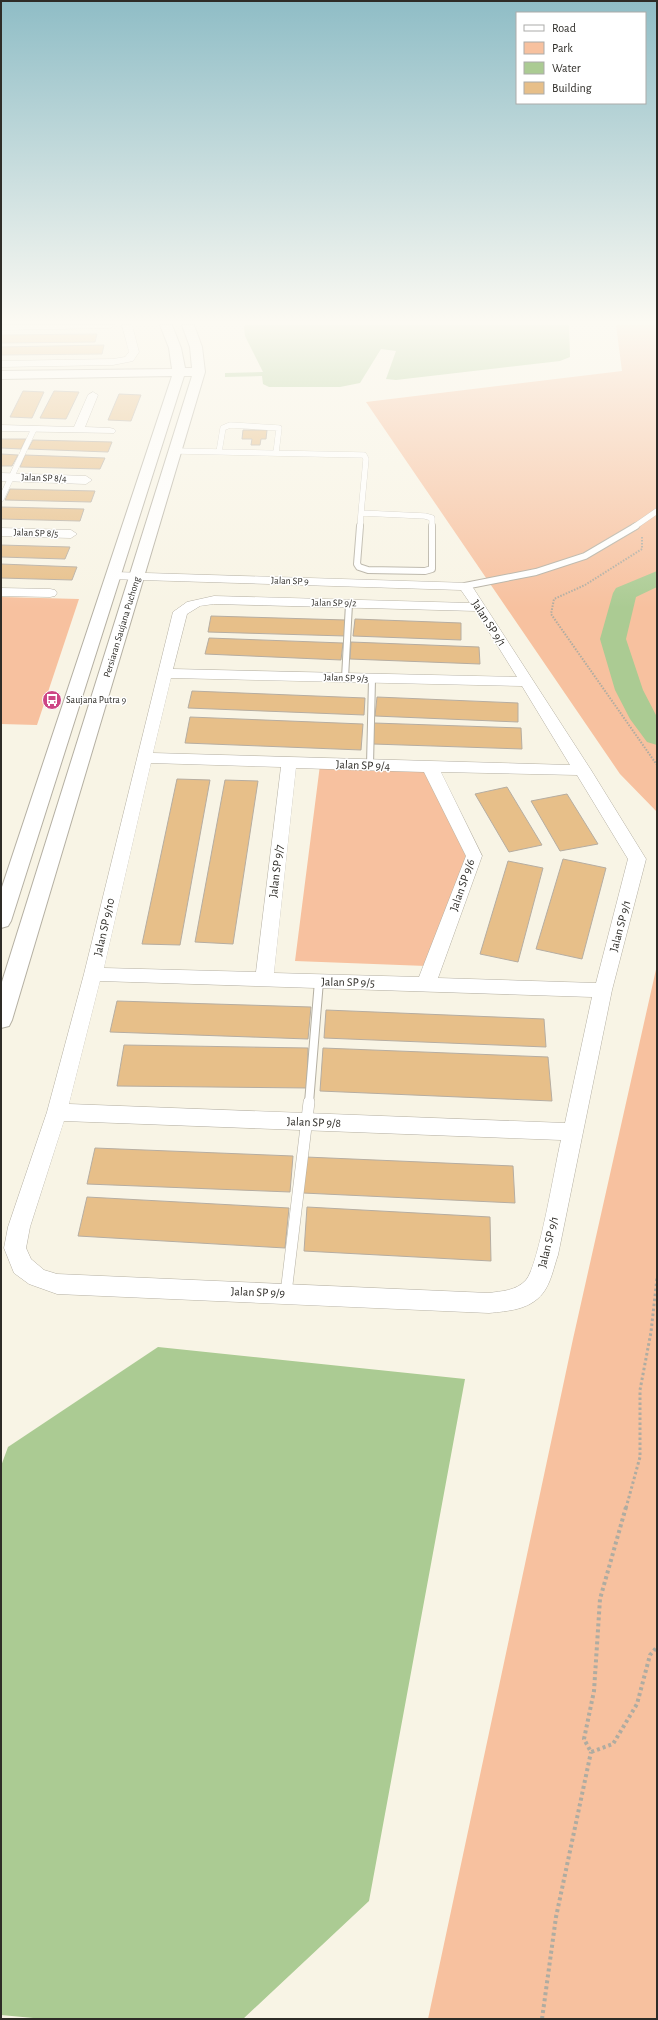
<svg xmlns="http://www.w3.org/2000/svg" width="658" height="2020" viewBox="0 0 658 2020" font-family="'Alegreya Sans',sans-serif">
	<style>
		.green { fill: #f7c19f }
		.water { fill: #abcb93 }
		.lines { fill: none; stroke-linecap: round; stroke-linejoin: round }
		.river { fill: #abcb93; fill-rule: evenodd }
		.building { fill: #e7bf89; stroke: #b6ada1 }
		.service-far3-casing { stroke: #b5b0a3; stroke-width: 6 }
		.service-far2-casing { stroke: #b5b0a3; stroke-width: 8 }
		.service-far1-casing { stroke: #b5b0a3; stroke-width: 10 }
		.service-casing { stroke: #b5b0a3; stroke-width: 12 }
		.minor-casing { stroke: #b5b0a3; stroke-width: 1 }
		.tertiary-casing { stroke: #b5b0a3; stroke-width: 2 }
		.path-far2 { stroke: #afaca1; stroke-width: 2; stroke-dasharray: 1.5 1.5; stroke-linecap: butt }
		.path-far1 { stroke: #afaca1; stroke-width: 3; stroke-dasharray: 2.5 2.5; stroke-linecap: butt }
		.path { stroke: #afaca1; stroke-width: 4; stroke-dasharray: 3 3; stroke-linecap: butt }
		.service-far3 { stroke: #fff; stroke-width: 5.5 }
		.service-far2 { stroke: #fff; stroke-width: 6 }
		.service-far1 { stroke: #fff; stroke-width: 8 }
		.service { stroke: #fff; stroke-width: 11 }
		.minor { fill: #fff; fill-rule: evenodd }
		.tertiary { fill: #fff; fill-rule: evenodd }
		.labels { text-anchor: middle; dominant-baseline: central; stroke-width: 3; stroke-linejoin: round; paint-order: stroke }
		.far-street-label { font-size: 10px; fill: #2e2c27; stroke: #fff }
		.far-poi-label { font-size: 10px; fill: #2e2c27; stroke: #fff; text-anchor: start }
		.street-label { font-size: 12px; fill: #2e2c27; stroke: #fff }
	</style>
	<rect width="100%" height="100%" fill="#f8f4e5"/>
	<path class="green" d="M616,325H657V812L620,774L366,402L622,371Z
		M1,597L79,599L37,725L1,724Z
		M320,765L426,769L468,851L426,966L295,961Z
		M657,965V2019H428L573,1339Z"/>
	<path class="water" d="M245,325H569L570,357L560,361L396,380L386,379L396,351L381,349L360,383L340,387H269L263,384L262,376L225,377V373L263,372L245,336L244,327Z
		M158,1347L465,1379L369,1901L243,2019H44L1,2015V1466L8,1447Z"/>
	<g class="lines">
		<path class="river" d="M657,571V587L636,597L626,639L643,690L657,717V745L647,742L630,719L615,690L600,639L613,593L616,588Z"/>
	</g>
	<path class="building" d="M97,334L95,342L1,343V335Z
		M104,345L102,354L1,355V347Z
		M23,391L44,392L32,418L10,417Z
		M54,391L79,392L66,419L40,418Z
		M119,394L141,395L131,421L108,420Z
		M243,430H267L266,439H261L260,445H251L252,439H242Z
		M1,439H26L21,449L1,448Z
		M33,440L112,442L108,452L28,449Z
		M1,454L18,455L12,466H1Z
		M25,455L105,458L100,469L20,467Z
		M10,489L95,491L91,502L5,500Z
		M1,507L84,509L80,521L1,519Z
		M1,545L70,547L65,559L1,557Z
		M1,564L77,567L72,580L1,578Z
		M211,616L346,620L345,636L208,632Z
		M355,619L461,623V640L353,636Z
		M209,638L343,643L341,660L205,654Z
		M351,642L479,647L480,664L350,659Z
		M192,691L365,698L364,715L188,708Z
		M377,697L518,703V722L375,716Z
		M190,717L363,724L361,750L185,743Z
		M374,723L521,728L522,749L373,744Z
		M177,779L210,780L180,945L142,944Z
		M225,780L258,781L233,944L195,942Z
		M507,787L542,845L509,852L475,794Z
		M567,794L598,844L560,851L531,801Z
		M563,859L606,868L582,959L536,949Z
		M508,861L543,868L518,962L480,954Z
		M117,1001L311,1007L308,1039L110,1032Z
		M326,1010L544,1019L546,1047L324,1038Z
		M124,1045L308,1048L307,1088L117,1086Z
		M323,1048L548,1057L552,1101L320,1091Z
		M95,1148L293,1156L290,1192L87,1184Z
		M306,1157L513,1166L515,1203L303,1193Z
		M87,1197L289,1208L285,1248L78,1236Z
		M307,1207L490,1217L491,1261L304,1251Z"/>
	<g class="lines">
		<g class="service-far3-casing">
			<path id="service-far3" d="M177,451L364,455L366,459L361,513
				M219,452L223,428L230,425L279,428L276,453
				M1,499L34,429
				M361,513L425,516L432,518V527
				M360,527L361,513
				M634,527L657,511"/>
		</g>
		<g class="service-far2-casing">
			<path id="service-far2" d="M360,526L357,564L359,567L368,570L425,571L432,569V526
				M465,586L536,572L585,556L636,526
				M345,678L349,604
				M370,765L372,679"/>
		</g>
		<g class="service-far1-casing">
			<path id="service-far1" d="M309,1103L319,981"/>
		</g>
		<g class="service-casing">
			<path id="service" d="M286,1293L309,1102"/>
		</g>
		<g class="minor-casing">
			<path id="minor" d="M1,325H115L110,328L1,330Z
				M122,325H132L139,352L133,361L113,365L1,367V361L113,359L125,357L129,352Z
				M93,392L98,395L85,427L110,428L114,429L116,431L114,433L1,431V425L74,427L88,395Z
				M1,473L86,476L92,480L86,484L1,481Z
				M1,528L71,530L77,534L71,538L1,536Z
				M114,572L470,583L591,770L646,859L612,990L558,1255C554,1266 551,1283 543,1293C530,1310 508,1311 489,1313L57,1294L29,1284L14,1273L4,1248L8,1227L47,1112L84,974L173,612L187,602L214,596L470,603L461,590L109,579L107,576L109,573ZM214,604L476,611L517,677L173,669L187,614L200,606ZM171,678L522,686L570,765L153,753ZM151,763L281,767L256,972L104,968ZM296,768L424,772L466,856L419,977L274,973ZM441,772L577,775L628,859L596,983L438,978L482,856ZM100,981L592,997L565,1123L69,1104ZM64,1121L561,1140C555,1165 539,1265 526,1280C516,1291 502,1291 489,1293L57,1274L44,1270L31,1259L26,1248L30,1227Z
				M1,588L50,589L55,590L57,593L55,596L50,597L1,596Z"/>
		</g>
		<g class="tertiary-casing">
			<path id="tertiary" d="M160,325H172L181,348L185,368H192L190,347L182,325H194L202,347L205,372L12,1020L9,1026L1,1028V985L192,376H184L11,921L8,926L1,928V890L172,376L1,379V371L172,369L169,348Z"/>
		</g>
		<path class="path-far2" d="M642,537V549L585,585L554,599L551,614L657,765"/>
		<path class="path-far1" d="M626,1508L640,1457V1390L651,1332L657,1278"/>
		<path class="path" d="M626,1507L600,1599L594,1691L584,1739L591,1752L613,1744L637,1704L650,1655L657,1647
			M542,2019L556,1917L591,1752"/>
		<use href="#service-far3" class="service-far3"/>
		<use href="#service-far2" class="service-far2"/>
		<use href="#service-far1" class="service-far1"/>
		<use href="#service" class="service"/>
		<use href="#minor" class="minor"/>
		<use href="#tertiary" class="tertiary"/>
	</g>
	<linearGradient id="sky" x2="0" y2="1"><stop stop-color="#8fbdc6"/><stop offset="0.53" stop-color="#fcfaf3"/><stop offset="1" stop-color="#fcfaf3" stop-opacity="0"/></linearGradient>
	<rect width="658" height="608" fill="url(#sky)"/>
	<defs>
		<g id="bus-disc" transform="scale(1)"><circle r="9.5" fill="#cd4685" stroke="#fff"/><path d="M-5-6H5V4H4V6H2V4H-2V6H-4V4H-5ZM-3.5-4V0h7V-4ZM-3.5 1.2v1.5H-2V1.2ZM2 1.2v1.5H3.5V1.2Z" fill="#fff"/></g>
	</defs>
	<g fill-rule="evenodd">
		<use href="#bus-disc" x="52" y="700"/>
	</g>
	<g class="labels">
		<g class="far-street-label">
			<text transform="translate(44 478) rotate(2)">Jalan SP 8/4</text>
			<text transform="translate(36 533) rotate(2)">Jalan SP 8/5</text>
			<text transform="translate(290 581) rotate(2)">Jalan SP 9</text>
			<text transform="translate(334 603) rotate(1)">Jalan SP 9/2</text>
			<text transform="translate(122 627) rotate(-73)">Persiaran Saujana Puchong</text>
			<text transform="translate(346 678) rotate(2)">Jalan SP 9/3</text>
		</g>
		<g class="far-poi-label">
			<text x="66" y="700">Saujana Putra 9</text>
		</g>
		<g class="street-label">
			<text transform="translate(489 623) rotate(57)">Jalan SP 9/1</text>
			<text transform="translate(363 765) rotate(2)">Jalan SP 9/4</text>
			<text transform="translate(276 871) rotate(-83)">Jalan SP 9/7</text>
			<text transform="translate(462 885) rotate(-71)">Jalan SP 9/6</text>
			<text transform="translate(620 926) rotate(-75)">Jalan SP 9/1</text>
			<text transform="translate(104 927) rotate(-77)">Jalan SP 9/10</text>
			<text transform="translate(348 982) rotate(1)">Jalan SP 9/5</text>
			<text transform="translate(314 1122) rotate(2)">Jalan SP 9/8</text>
			<text transform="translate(548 1242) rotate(-76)">Jalan SP 9/1</text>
			<text transform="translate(258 1292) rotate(2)">Jalan SP 9/9</text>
		</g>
	</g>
	<rect width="658" height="2020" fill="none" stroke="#2e2c27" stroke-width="4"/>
	<rect x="516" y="12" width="130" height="92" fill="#ffffff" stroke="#ababa9"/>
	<rect x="524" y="25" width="20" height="6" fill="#ffffff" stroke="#ababa9"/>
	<text x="552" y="32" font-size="12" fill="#2e2c27">Road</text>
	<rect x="524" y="42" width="20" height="12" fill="#f7c19f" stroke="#ababa9"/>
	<text x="552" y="52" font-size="12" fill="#2e2c27">Park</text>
	<rect x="524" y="62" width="20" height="12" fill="#abcb93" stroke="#ababa9"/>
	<text x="552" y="72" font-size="12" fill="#2e2c27">Water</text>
	<rect x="524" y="82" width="20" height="12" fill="#e7bf89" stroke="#ababa9"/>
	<text x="552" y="92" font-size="12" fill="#2e2c27">Building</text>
</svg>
